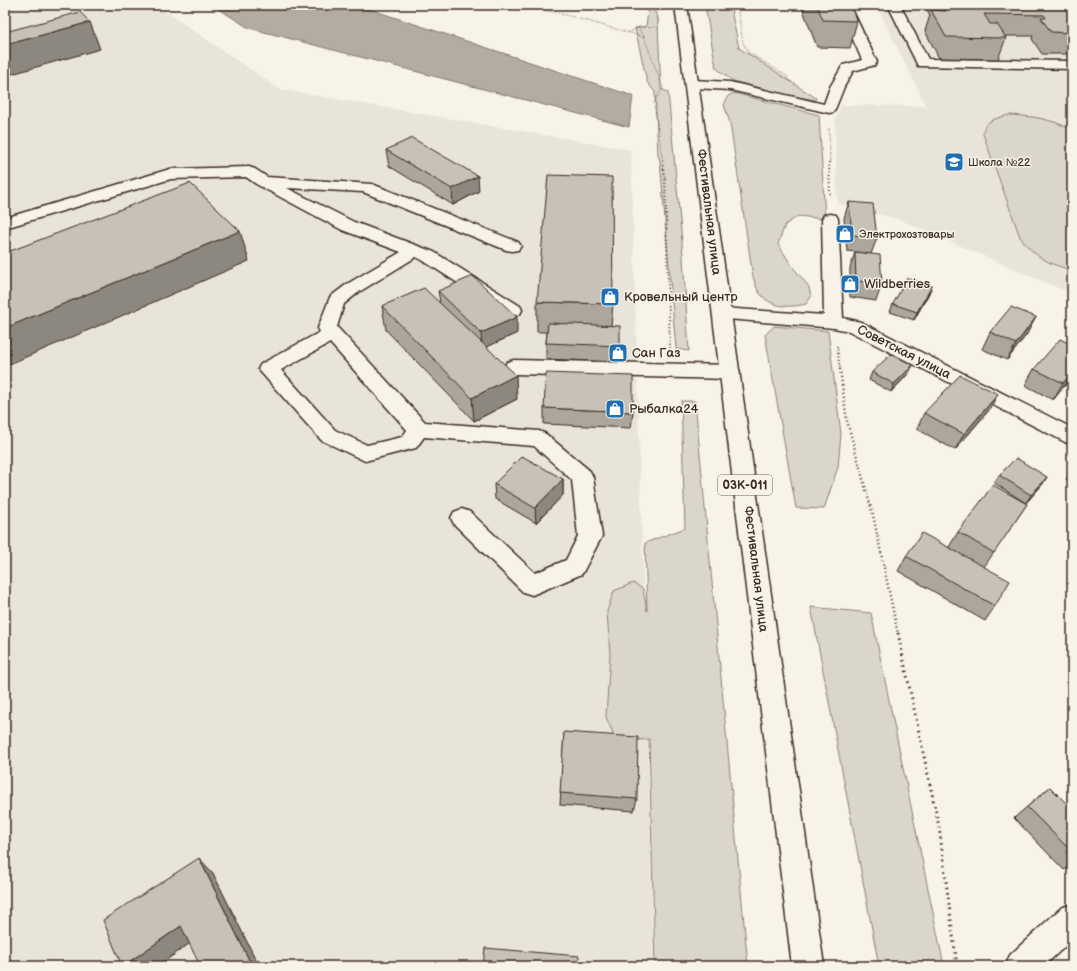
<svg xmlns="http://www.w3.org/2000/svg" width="1077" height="971" viewBox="0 0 1077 971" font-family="'Balsamiq Sans',sans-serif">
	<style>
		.built { fill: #e9e4d9 }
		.green { fill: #dbd6cb; stroke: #8b8074 }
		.water { fill: #b4aca0; stroke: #84786c }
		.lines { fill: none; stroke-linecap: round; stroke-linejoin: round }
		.minor-casing { stroke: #3b2a1e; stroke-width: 3 }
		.major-casing { stroke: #3b2a1e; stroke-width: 3 }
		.path-far3 { stroke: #3b2a1e; stroke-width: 1.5; stroke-dasharray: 0.5 2; stroke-linecap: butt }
		.path-far2 { stroke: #3b2a1e; stroke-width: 2; stroke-dasharray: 1 2.5; stroke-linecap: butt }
		.path-far1 { stroke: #3b2a1e; stroke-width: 2.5; stroke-dasharray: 1 3; stroke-linecap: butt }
		.path { stroke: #3b2a1e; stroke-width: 3; stroke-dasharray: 1.5 4; stroke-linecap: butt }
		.minor { fill: #f7f3e8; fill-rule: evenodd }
		.major { fill: #f7f3e8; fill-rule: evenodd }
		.wall { fill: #aca69d; stroke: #3b2a1e }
		.shaded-wall { fill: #8c877f; stroke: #3b2a1e }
		.building { fill: #c8c1b6; stroke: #3b2a1e }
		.labels { text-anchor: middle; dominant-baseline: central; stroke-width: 3; stroke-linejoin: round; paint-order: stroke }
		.far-poi-label { font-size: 11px; fill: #3b2a1e; stroke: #f7f3e8; text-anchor: start }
		.shield { fill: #f7f3e8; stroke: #73665b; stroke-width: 1 }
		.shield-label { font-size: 12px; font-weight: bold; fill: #3b2a1e }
		.street-label { font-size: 13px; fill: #3b2a1e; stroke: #f7f3e8 }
		.poi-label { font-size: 13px; fill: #3b2a1e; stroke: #f7f3e8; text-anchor: start }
	</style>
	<rect width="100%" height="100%" fill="#f7f3e8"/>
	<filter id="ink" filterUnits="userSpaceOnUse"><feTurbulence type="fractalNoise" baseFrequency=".025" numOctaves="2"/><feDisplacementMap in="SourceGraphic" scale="8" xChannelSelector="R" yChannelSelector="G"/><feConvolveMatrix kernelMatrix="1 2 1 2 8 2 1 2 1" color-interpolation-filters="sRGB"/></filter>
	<g filter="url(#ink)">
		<path class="built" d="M5,5H156L279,89L631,150L654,966H5Z
			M876,5H1072V294L900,220L837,203L835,120L841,105L926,106Z"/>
		<path class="green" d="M649,5H657L661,89L668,92L682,242L689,351L676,349L660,161L658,155L655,92L647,82L635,28L646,26Z
			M705,5H730L739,48L816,98L815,100L774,93L733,81L716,68Z
			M734,93L819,115L825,219L798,216L785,225L778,244L792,266L809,287L811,297L806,304C789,308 770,308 759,292C756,288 755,282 753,277L730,123L724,105L728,96Z
			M1009,115C1032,116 1053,119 1072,130V270C1048,264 1035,257 1020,237L983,134C983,120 998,118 1009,115Z
			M774,326L828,331L841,434L838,467L824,509L796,508L765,335Z
			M681,401H695L748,966H655L649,739L617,742L606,717L610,655L607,611L614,591L633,583L643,589L647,611L645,543L685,528Z
			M811,607L871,613L944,966H879Z"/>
		<path class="water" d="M212,5H357L633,96L629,127L249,28Z"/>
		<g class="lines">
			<g class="minor-casing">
				<path id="minor" d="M838,5H850L877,62L875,65L853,71L844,87L834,112L829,113L730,90L693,88L688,87L686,84L688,81L693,80L730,82L824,104L830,87L843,65L862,60Z
					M888,5H900L928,59L1072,61V69L918,66Z
					M249,167L255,169L267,177L372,184L518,242L521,246L518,250L512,251L506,250L363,192L287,188L354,222L434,252L520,306L522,310L520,314L513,316L506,314L422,260L416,257L359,292L344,304L337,327L425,422L539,431L546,434L590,471L593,477L602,536L582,574L532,595L523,592L454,524L451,518L454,512L462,509L470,512L535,573L566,560L578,536L572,480L534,446L424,437L416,448L365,461L321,440L258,369L261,364L320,332L318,328L330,297L347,284L401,252L342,230L256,184L246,177L171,179L5,228V218L170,169ZM330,343L407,430L402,437L367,445L335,430L281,370Z
					M830,214L836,215L838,219L843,318L861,322L1072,428V445L1065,442L849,331L834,328L715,318L713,314L715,310L722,308L824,315L822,219L824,215Z
					M514,360L730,365L737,367L740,372L737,377L730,379L514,374L507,372L504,367L507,362Z
					M1072,904V940L1044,966H1005L1010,955L1061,908Z"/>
			</g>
			<g class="major-casing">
				<path id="major" d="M675,5H687L824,966H792Z"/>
			</g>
			<path class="path-far3" d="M522,5L566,15L644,37L663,88L654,102L663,163
				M646,5L656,14L659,21
				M737,5L743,43L749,53L788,77
				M638,28L660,27
				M629,32L638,28L644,37
				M829,128L830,163"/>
			<path class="path-far2" d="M662,162L665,180L670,348
				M829,162L830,197
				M837,346L840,370"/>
			<path class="path-far1" d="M840,369L847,421L873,515L898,634"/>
			<path class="path" d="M898,633L939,827L957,966"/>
			<use href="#minor" class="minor"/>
			<use href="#major" class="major"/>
		</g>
		<path class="wall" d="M801,5H850L857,21L850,48L817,47Z
			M924,5H1072V54H1042L1032,39L1033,36H1005L1006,38L998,59L939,58L925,31L930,15Z
			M386,150L479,191L453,205L389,166Z
			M849,202L877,238L871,254L847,251L844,218Z
			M855,252L882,284L876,301L850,297V268Z
			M932,286L928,295L914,320L890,312L893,304Z
			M438,291L517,333L487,347L517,399L474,421L386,330L382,306L440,302Z
			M537,302L613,304L611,326L620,346L618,362L546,359V343L547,332H537Z
			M990,332L1027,334L1007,360L982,349Z
			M1034,369L1072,377L1053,400L1025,385Z
			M872,372L909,373L891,392L869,380Z
			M544,408L633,412L631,428L544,424Z
			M989,410L955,450L917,429L924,413Z
			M1072,471V482L1066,479Z
			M999,475L1047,477L1042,485L1026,503L994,483Z
			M563,479V495L536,523L495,499L494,484Z
			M1027,504L984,567L995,606L985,621L898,571L906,556L949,547L958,532Z
			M564,732L637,799L634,811L560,805Z
			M1072,755V760L1069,758Z
			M1050,787L1072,809V864L1064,870L1014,818Z"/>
		<path class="shaded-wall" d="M90,22L100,49L5,76V45Z
			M478,176L479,191L453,205L452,189Z
			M240,231L249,261L5,366V328Z
			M932,286L928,295L914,320L917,312Z
			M517,317V333L482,349L481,333Z
			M1036,317L1027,334L1007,360L1016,344Z
			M913,365L909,373L891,392L894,384Z
			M1072,372V377L1053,400L1063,383Z
			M516,375L517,399L474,421L472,398Z
			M998,394L989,410L955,450L964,434Z
			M1047,477L1042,485L1026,503L1031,495Z
			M563,479V495L536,523L535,508Z
			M199,858L213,873L259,966H252Z
			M181,926L196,939L158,966H123Z"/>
		<path class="building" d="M817,5H850L857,21L823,20Z
			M943,5H1072V33L1051,32L1041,18H1046L1044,15L984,14L990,24H997L1006,38L946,37L931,10L946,11Z
			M80,12L90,22L5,45V32Z
			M412,138L478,176L452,189L386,150Z
			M548,175L612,177L613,304L537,302Z
			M190,183L240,231L5,328V253Z
			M849,202L873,204L877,238L852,235Z
			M855,252L880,255L882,284L856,281Z
			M473,276L517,317L481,333L438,291Z
			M907,278L932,286L917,312L893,304Z
			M424,288L516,375L472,398L382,306Z
			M1011,307L1036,317L1016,344L990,332Z
			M548,323L620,326V346L546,343Z
			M1060,339L1072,345V372L1063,383L1034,369Z
			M891,354L913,365L894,384L872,372Z
			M546,373L633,376V412L544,408Z
			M960,375L998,394L964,434L924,413Z
			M522,456L563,479L535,508L494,484Z
			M1016,458L1047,477L1031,495L999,475Z
			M993,485L1027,504L994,553L958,532Z
			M922,533L1010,581L995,606L906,556Z
			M564,732L638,737L637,799L560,793Z
			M1050,787L1072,809V852L1027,807Z
			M199,858L252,966H200L181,926L123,966H122L103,920Z
			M485,948L579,956V966H483Z"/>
	</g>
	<defs>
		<g id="school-square" transform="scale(1)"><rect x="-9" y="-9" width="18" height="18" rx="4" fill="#1f6fb2" stroke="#f7f3e8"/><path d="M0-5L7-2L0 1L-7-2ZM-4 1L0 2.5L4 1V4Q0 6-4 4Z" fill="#fff"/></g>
		<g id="shop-square" transform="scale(1)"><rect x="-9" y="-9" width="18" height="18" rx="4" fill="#1f6fb2" stroke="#f7f3e8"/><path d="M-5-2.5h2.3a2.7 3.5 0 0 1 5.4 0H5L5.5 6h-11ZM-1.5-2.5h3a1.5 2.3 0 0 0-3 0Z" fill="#fff"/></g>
	</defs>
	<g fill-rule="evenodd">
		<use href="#school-square" x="954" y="162"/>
		<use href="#shop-square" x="845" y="234"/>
		<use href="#shop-square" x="850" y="284"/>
		<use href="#shop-square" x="610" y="297"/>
		<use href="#shop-square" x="618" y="353"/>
		<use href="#shop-square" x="615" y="409"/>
	</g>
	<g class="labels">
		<g class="far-poi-label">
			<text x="968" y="162">Школа №22</text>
			<text x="859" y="234">Электрохозтовары</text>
		</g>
		<rect class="shield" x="718" y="475" width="54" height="20" rx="3"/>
		<g class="shield-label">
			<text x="745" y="485">03К-011</text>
		</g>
		<g class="street-label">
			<text transform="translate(709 212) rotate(83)">Фестивальная улица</text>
			<text transform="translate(904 352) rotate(27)">Советская улица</text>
			<text transform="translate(756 569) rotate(83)">Фестивальная улица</text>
		</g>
		<g class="poi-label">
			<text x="864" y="284">Wildberries</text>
			<text x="624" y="297">Кровельный центр</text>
			<text x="632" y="353">Сан Газ</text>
			<text x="629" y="409">Рыбалка24</text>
		</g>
	</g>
	<rect width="1077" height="971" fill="none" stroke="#f7f3e8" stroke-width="20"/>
	<rect x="10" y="10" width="1057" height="951" fill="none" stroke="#3b2a1e" stroke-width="1.5" filter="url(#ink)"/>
</svg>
